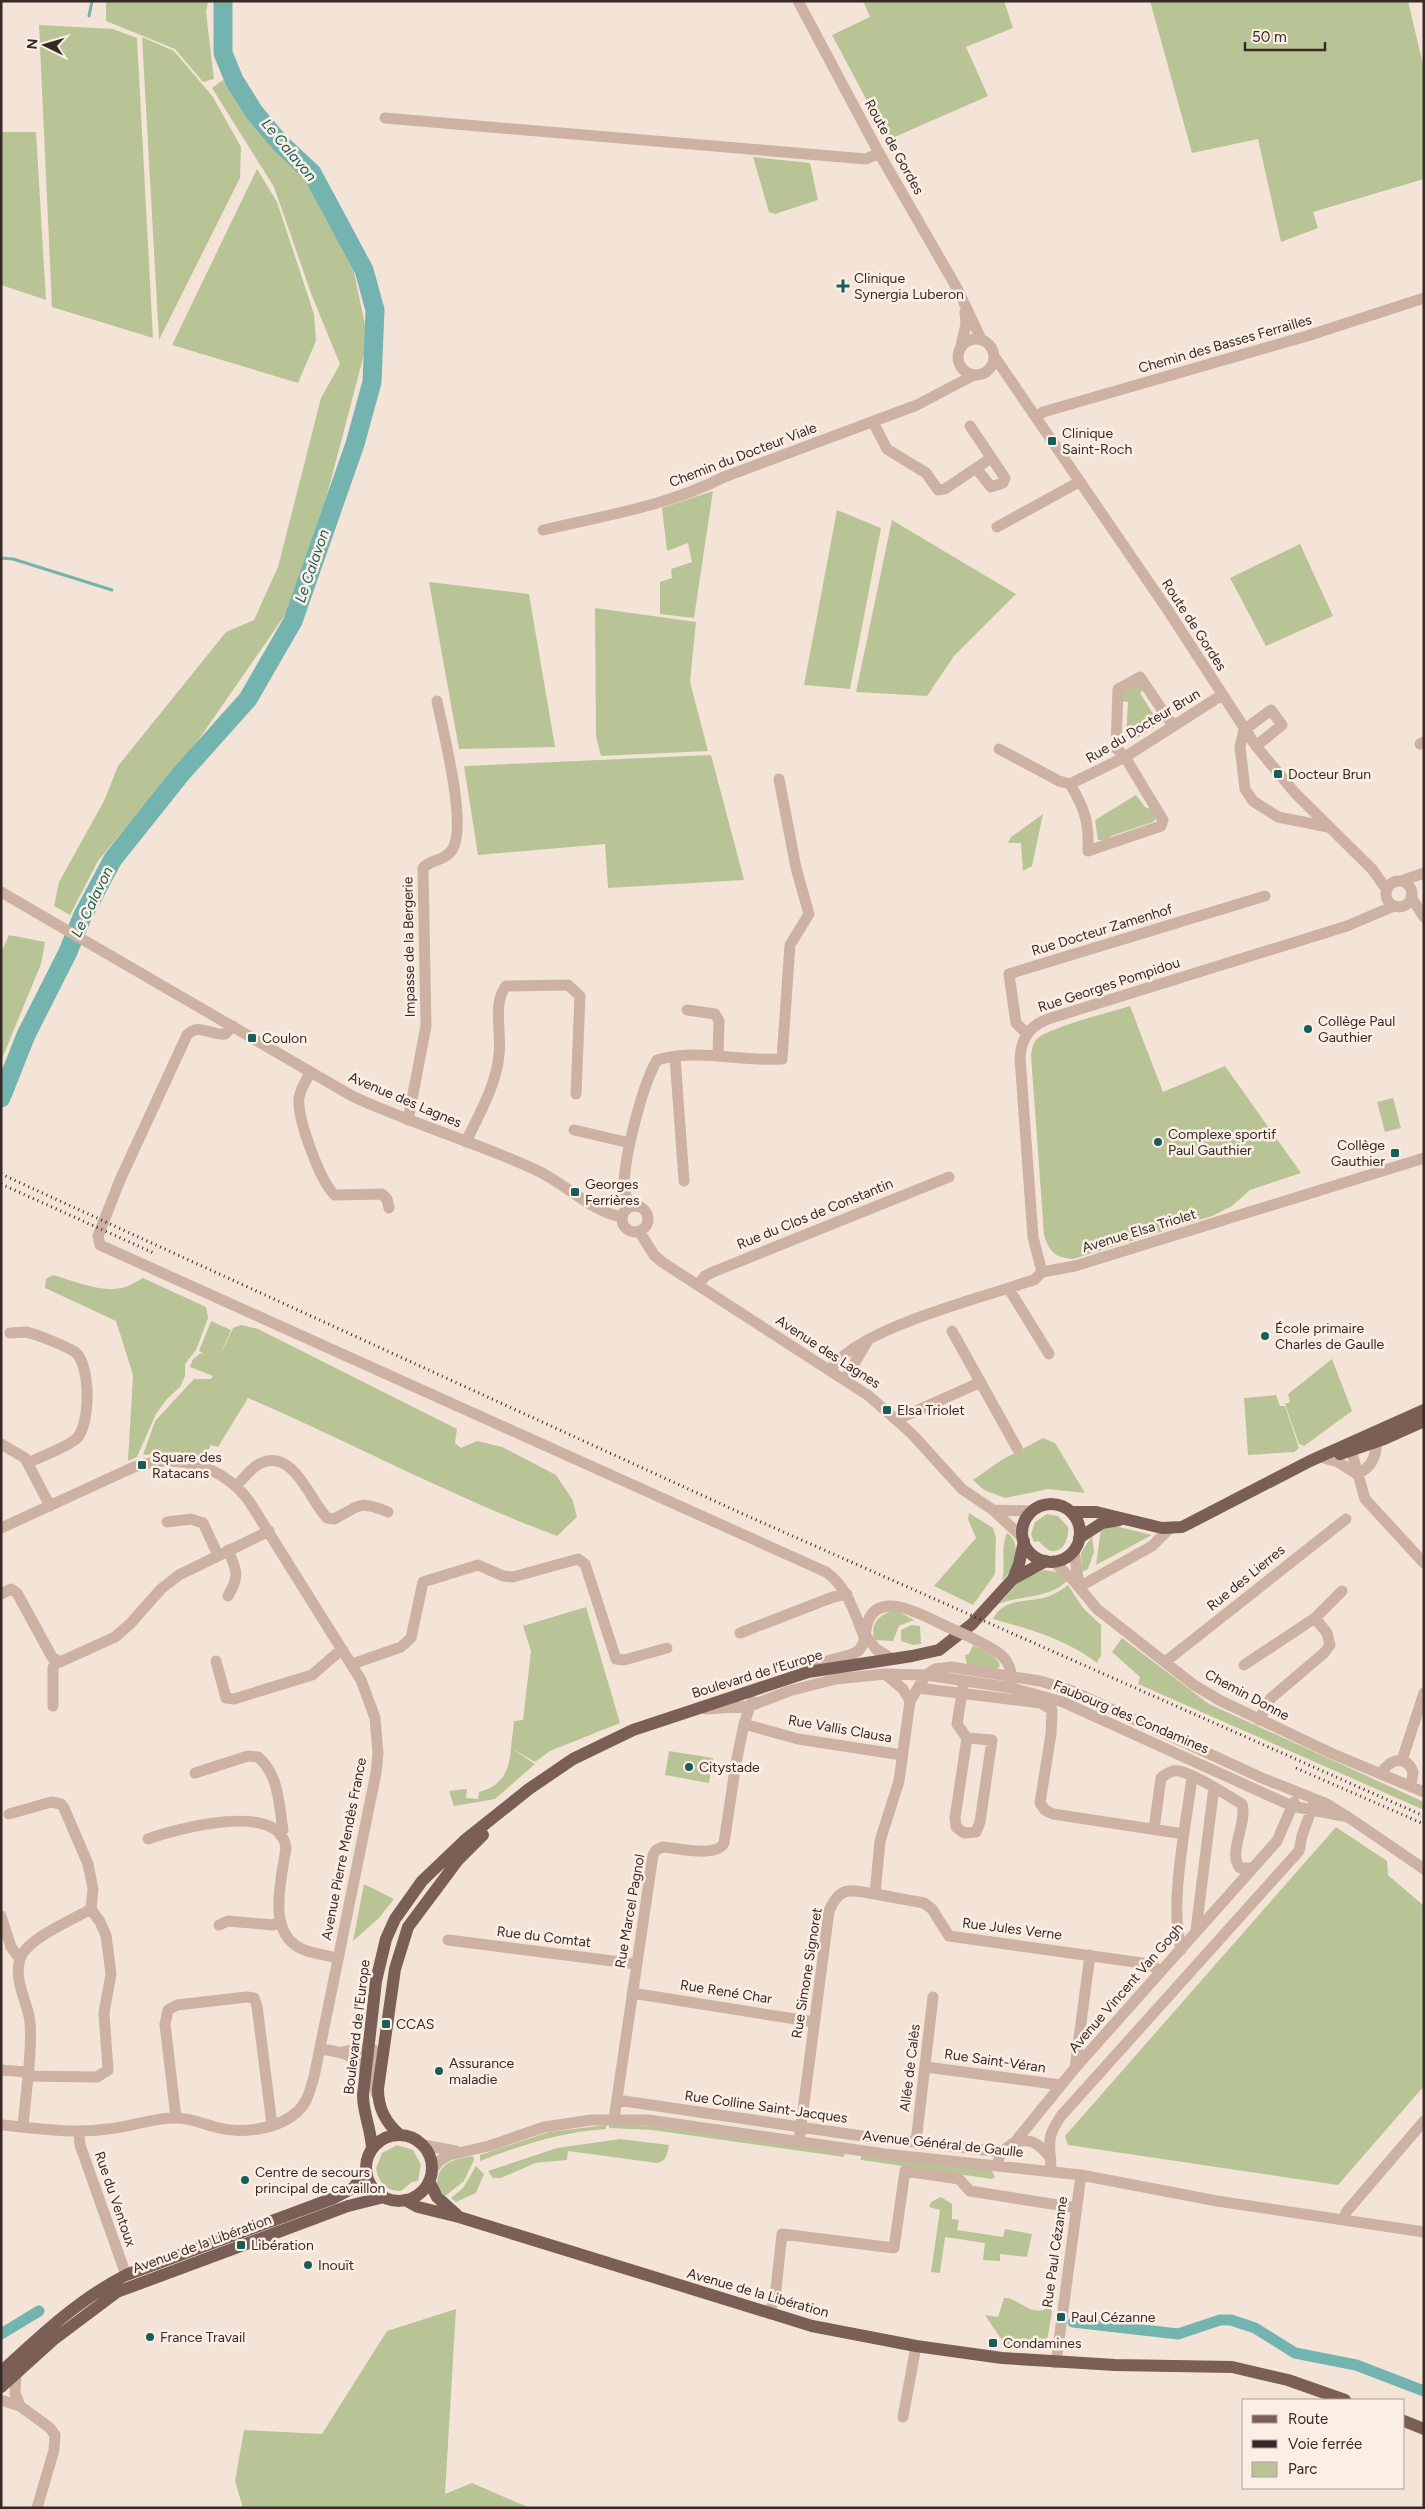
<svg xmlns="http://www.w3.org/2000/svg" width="1425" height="2509" viewBox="0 0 1425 2509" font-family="Figtree,sans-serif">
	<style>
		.green { fill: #b9c496 }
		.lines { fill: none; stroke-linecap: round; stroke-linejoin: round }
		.stream { stroke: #74b4b0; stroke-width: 3 }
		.canal { stroke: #74b4b0; stroke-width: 11 }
		.river { stroke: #74b4b0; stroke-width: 19 }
		.minor { stroke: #cdb2a3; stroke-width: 11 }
		.major { stroke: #7b5e55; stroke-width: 12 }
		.rail { stroke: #372926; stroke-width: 3; stroke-dasharray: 1 4; stroke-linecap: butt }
		.minor-bridge { stroke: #cdb2a3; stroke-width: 11 }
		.poi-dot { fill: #175d5a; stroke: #fbeee4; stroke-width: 2 }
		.labels { text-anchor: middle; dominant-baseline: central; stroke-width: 5; stroke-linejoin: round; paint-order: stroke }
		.street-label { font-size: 14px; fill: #372926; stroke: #fbeee4 }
		.poi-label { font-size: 14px; fill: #372926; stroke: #fbeee4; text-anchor: start }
		.water-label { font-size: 15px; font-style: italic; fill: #175d5a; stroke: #fbeee4 }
	</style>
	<rect width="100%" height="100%" fill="#f4e4d8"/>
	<path class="green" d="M106,1H208L206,12L214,79L203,82L175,49L106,21Z
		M863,1H1004L1013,28L966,47L988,96L888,140L832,35L870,17Z
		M1150,1H1408L1424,69V179L1313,212L1318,228L1281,242L1258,139L1192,153Z
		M39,25L113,29L137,38L153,338L52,307Z
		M142,37L174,51L213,97L241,147L240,178L159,340Z
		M223,80L267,135L316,186L352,263L368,339L327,495L287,612L197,742L98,861L70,915L54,906L59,882L104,801L118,766L226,632L254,620L278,567L321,398L340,364L312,296L274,187L212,88Z
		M1,132H36L46,300L1,285Z
		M753,157L810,163L818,200L775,214L769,212Z
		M257,169L277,202L314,314L316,341L298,383L172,345Z
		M713,491L694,618L660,614V582L672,578L671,569L692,562L688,543L667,551L662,508Z
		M837,510L881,528L850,689L804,685Z
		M892,520L1016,594L954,656L927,696L856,692Z
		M1300,544L1333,616L1266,646L1230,578Z
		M429,582L529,594L555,747L459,749Z
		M595,608L696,622L690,682L708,751L601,756L596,737Z
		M1139,683L1144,690L1140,693L1155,717L1160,714L1164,718L1163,722L1135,739L1131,734L1126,738L1128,702L1122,701V691Z
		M711,755L744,880L608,888L605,844L478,855L464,766Z
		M1136,795L1145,807L1156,811L1158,817L1153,822L1111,836L1108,840H1098L1095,820Z
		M1043,814L1032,866L1023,871L1021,843H1008L1011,837Z
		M9,935L45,942L41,964L1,1061V953Z
		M1130,1006L1163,1092L1225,1066L1301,1173L1250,1190L1232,1206L1212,1216L1073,1259C1055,1258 1049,1251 1044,1235L1031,1055C1032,1049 1033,1042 1038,1038C1051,1027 1111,1012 1130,1006Z
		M1393,1098L1401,1128L1385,1132L1377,1102Z
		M53,1275C75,1281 102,1294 125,1287C131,1285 137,1281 143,1278L206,1307L208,1318L196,1350L185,1364V1376L180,1387L167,1399L156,1414L137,1457L128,1461L133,1375L116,1321L45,1288L46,1279Z
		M211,1321L231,1330L218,1360L233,1328L241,1325L258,1329L457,1429L455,1443L461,1448L477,1441L502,1447L556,1475L572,1499L577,1517L557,1536C452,1497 352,1443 248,1398L218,1447L211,1445L204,1458L177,1452L143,1455L155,1421L194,1379H211L213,1376L190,1367L193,1359L201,1353L206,1355L199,1351Z
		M1332,1359L1352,1411L1304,1446L1299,1444L1285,1404L1290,1402L1288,1394Z
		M1276,1395L1280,1406H1285L1299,1448L1294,1452L1248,1455L1244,1398Z
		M1043,1438L1055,1443L1085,1493L1048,1489L1005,1498L984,1490L973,1480L1003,1459Z
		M969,1513L993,1528L996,1538L995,1574L973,1605L934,1586L976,1538L968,1519Z
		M1047,1514L1058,1516L1068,1527C1069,1536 1065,1553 1051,1551C1047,1550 1042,1544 1038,1541L1034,1542L1031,1534L1035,1522Z
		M1115,1526L1152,1535L1096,1565L1101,1529Z
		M1007,1533C1023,1543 1015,1571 1002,1580C1006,1565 1000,1548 1007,1533Z
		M1092,1536L1094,1552L1088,1569L1082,1572L1081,1553Z
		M1044,1570L1057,1572L1067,1581C1049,1599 1020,1595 999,1604L1021,1580Z
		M1068,1585L1083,1608L1101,1625V1655L1097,1663C1068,1640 1029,1629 993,1619C1002,1599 1024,1602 1043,1598C1052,1596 1060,1591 1068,1585Z
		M586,1607L620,1723L550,1751L535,1762L511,1748L514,1721L523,1720L531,1651L523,1626Z
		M893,1611L899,1612L914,1620L899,1626L893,1641L875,1640C869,1625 879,1614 893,1611Z
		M911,1625L920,1626L921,1644L913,1645L901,1641V1630Z
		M1122,1638L1209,1704L1424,1802V1810L1138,1684L1140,1677L1112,1652Z
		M973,1645C982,1650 998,1655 1000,1666L996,1670L967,1665L965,1655L969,1654Z
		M511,1748L535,1764L495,1799L454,1806L449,1791L467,1789L466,1798L478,1799L479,1792C502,1786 509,1772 511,1748Z
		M669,1751L713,1758L709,1783L665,1775Z
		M1336,1827L1387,1861L1388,1875L1424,1906V2086L1338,2185L1068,2145L1065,2136Z
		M364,1884L394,1899L379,1918L353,1941Z
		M609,2124L653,2126L844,2153V2157L652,2130L609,2128Z
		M606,2125V2129C561,2132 522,2145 480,2161V2155L549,2132Z
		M620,2139L669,2145C667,2154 667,2161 657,2163L568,2151L567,2160L535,2163L501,2178H493L488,2171L557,2148Z
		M397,2145L413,2150L421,2165L418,2181L412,2182L401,2191C386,2191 378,2182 376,2168L382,2153Z
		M473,2156L474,2160L464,2181L445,2196L437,2186C437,2163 453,2159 473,2156Z
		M861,2156L991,2169L995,2177L992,2179L861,2160Z
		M476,2166L484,2174L476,2193L456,2202L451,2198L463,2188Z
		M941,2197L952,2204V2219L959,2220L957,2230L1003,2237L1005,2229L1032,2234L1027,2257L1000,2254V2261L983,2260L985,2243L945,2237L940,2273L931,2272L940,2210L929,2207L931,2202Z
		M1004,2298C1017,2297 1028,2314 1043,2310C1046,2309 1048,2307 1051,2306L1052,2312L1047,2341C1037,2350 1018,2355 1006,2344C1000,2339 990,2322 985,2315L998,2317Z
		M456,2309L445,2494L472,2483L530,2508H243L235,2481L244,2430L322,2434L387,2331Z"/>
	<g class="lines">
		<path class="stream" d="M89,16L92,1
			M1,558L13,559L112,590"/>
		<path class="canal" d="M1073,2322L1178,2334L1220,2320H1231L1255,2328L1295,2353L1356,2365L1424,2391
			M1,2334L39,2311"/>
		<path class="river" d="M1,1098L26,1035L68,952L82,917L113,859L180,775L248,699L293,621L355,444L372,382L375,310L364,270L312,173L280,143L254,112L234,80L223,53V1"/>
		<path class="minor" d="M798,1L879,153L958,290L981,339
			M385,118L866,159L879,153
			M958 357a18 18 0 1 1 36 0a18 18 0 1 1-36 0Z
			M961,346L966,324L965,312
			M994,356L1167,609L1256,746L1295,793L1372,869L1387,890
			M1036,417L1043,412L1307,336L1424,298
			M873,422L887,449L926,473L938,490L945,489L991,458
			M970,426L1005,478L1003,483L991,487L976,468
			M997,527L1079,482
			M543,530C603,516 668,506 724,477L917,405L974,375
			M1420,744L1424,742
			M1256,746L1282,725L1271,710L1244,730L1240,747L1245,789L1253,801L1278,817L1328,827
			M999,749L1059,781L1070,784L1125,757L1222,695
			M1070,784C1085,809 1089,822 1088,851L1161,826L1163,820L1125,757L1116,748L1118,689L1140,677L1173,726
			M1401,881L1424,873
			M1386 894a13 13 0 1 1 26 0a13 13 0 1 1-26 0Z
			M1,892L352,1096C412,1124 476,1142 536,1170C565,1183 591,1212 622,1217
			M1411,897L1424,917
			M687,1010L715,1014L719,1021L718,1054
			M233,1026L225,1034C211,1036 199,1022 187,1035L120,1180L98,1236L100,1245L826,1572C848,1587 855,1615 865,1639
			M1027,1034L1016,1023L1009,974L1265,896
			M675,1057L684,1181
			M310,1073C306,1081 300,1089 299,1098C297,1118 320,1182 335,1195L382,1194L387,1199L389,1208
			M408,1120L426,1026L423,868C431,859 445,861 452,850C468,827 443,731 437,701
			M574,1130L630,1143
			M466,1142C479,1114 496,1086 499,1055C502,1033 492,1004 506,986L568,985L580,996L576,1094
			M622 1219a13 13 0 1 1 26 0a13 13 0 1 1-26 0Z
			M630,1207C627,1199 624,1192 624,1184C625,1154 642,1086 657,1060C698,1048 741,1062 782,1059L790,945L809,914L796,868L779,779
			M639,1231L654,1255L662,1262L869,1396L912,1434L962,1489L993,1510L1023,1538
			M1042,1272L1033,1237L1020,1058C1021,1038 1031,1024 1051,1018L1347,926L1394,906
			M698,1285L705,1276L713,1272L949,1177
			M1009,1289L1049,1354
			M952,1331L1017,1448
			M10,1333C14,1333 20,1332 25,1332C34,1333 68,1347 75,1352C91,1364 91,1426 76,1439C65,1448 42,1456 28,1463
			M831,1369C859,1328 978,1299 1027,1282L1034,1280L1042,1272L1075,1266L1424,1158
			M845,1379L867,1342
			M898,1419L981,1382
			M1353,1442L1351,1450L1365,1499L1424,1563
			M1,1444L25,1458L50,1506
			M1324,1458L1338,1462L1357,1474C1374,1467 1378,1452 1376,1434
			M236,1486C243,1479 250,1469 259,1464C293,1446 310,1501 327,1518L334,1519C361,1505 358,1500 388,1512
			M993,1510L1032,1511
			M167,1522L191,1519L203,1523L218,1555
			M1,1528L134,1467C177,1453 222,1465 249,1501L361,1680L375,1718L378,1753L376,1773L314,2077C310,2089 308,2102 298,2111C280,2129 242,2134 219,2128C202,2124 189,2117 171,2118C150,2119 129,2127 107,2129C72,2134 36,2128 1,2125
			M1074,1550L1079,1586
			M1053,1561L1073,1580L1097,1609L1194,1685L1221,1701L1333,1754L1424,1792
			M1079,1587L1152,1546L1169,1529
			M1,1594L11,1589L17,1593L52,1657L60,1662L115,1637L130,1624L161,1589L179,1575L269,1531
			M228,1596C240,1576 237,1571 228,1550
			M1315,1618L1342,1591
			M740,1633L833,1597L847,1594
			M866,1636L876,1649L892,1659
			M972,1638C994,1650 1011,1654 1012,1681
			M216,1661L226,1698L234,1699L312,1675L342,1649
			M1165,1662L1346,1519
			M352,1664L401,1647L411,1638L423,1582L478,1565L503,1576L513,1577L578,1559L585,1564L616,1659L624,1660L667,1648
			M1244,1665L1315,1618L1327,1633L1330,1645L1324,1653L1271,1698L1259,1720
			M809,1671C817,1666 825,1661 834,1659C842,1656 852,1657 859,1650C867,1641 864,1632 868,1621C881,1588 929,1619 950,1628
			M885,1674L903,1689L910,1701
			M963,1687L957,1724L967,1738L955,1818L956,1827L964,1833L976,1832L980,1822L992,1740L967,1738
			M918,1688L1041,1703L1052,1710L1051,1734L1040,1803L1045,1810L1053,1814L1184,1834
			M53,1706V1668L56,1661
			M706,1709L750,1706L789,1691L836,1679L885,1674L926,1675L1012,1688L1063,1702L1292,1806L1348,1817L1424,1869
			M744,1724L798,1739L902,1755
			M1402,1760L1424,1693
			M195,1773L248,1756L258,1757C279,1774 279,1806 283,1830L280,1835
			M1381,1774C1388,1760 1406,1753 1413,1772L1411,1786
			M9,1814L51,1802L61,1804L64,1808L88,1864L93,1889L91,1909L100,1922L106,1935L111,1974L104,2013L108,2070L97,2077L27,2076
			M1154,1829L1161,1778C1166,1774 1171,1770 1179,1771C1195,1774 1227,1795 1242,1804C1248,1822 1227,1854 1240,1868H1251
			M148,1839C176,1829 280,1800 286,1848C282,1877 266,1931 300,1948C311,1954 326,1955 338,1958
			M875,1894L924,1903L932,1909L949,1936L1149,1964L1161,1971
			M1,1916L11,1947L20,1959
			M219,1925L228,1921L273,1925L280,1921
			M1196,1930L1214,1787
			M448,1940L636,1964
			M1181,1950C1169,1903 1186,1826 1192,1777
			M632,1993L814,2022
			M320,2049C340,2052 355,2053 365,2073
			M342,2052L367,2048L374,2050L373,2077L376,2093
			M926,2067L1061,2085
			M1075,2068L1090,1955
			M1,2070L27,2072
			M617,2100L855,2135L1001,2152
			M176,2118L165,2024L168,2010L177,2005L247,1997L254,1998L257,2006L272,2125
			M614,2119L653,1855L656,1850L663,1847C678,1848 716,1858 724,1843L736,1763L744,1724L752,1701
			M23,2127C25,2098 34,2042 29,2016C25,1998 14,1978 20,1959C26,1939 72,1920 91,1909
			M79,2131L80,2145L126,2275
			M799,2141L829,1911C840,1885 851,1890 875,1894L880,1841L899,1781L910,1701L926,1675L935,1669L951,1667L1040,1681L1070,1690L1262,1778L1325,1803L1348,1817
			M916,2142L933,1997
			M1015,2142C1030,2138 1038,2143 1048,2155
			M423,2145L456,2151
			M997,2165L1001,2152L1015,2142L1075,2068L1277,1841L1294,1802
			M432,2170L439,2161L449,2155L489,2146L544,2127L591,2120H648L885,2154L1081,2175L1217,2201L1424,2232
			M1051,2171C1051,2144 1044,2141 1061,2116L1299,1851L1302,1836L1313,1805
			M1343,2220L1347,2211L1424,2121
			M770,2314L776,2289L782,2234L894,2248L905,2171L959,2179L970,2191L1077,2208
			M1056,2363L1081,2175
			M16,2374L15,2393L20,2406
			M1,2400L20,2406L50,2428L55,2435L54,2450L37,2508
			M903,2417L916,2346"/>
		<path class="major" d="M1340,1454L1384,1439L1424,1421
			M1022 1533a29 29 0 1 1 58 0a29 29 0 1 1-58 0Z
			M1071,1512H1096L1162,1528L1182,1527L1310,1461L1424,1410
			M1079,1538L1102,1523L1119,1520
			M1013,1579L1019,1564L1024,1541
			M400,2135C385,2122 378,2108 378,2089L395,1969L408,1927L458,1860L483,1835
			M366 2168a33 33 0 1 1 66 0a33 33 0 1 1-66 0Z
			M372,2148C371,2129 363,2113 363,2095L376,1981L386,1939L395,1919L422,1881L465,1840L529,1789L573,1759L633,1730L808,1672L912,1656L939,1650L972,1624L1013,1579L1046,1561
			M429,2181L437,2197L457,2215
			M405,2200L418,2207L459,2217L812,2326L916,2346L1002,2358L1115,2365L1232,2367L1288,2380L1345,2400
			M1,2372C40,2336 79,2299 126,2275L334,2198L353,2188L366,2172
			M1,2387L53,2340L117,2292L348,2206L384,2197
			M1404,2421L1424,2429"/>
		<path class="rail" d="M1,1174L743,1514L1424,1816
			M1,1184L156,1254
			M1296,1768L1424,1824"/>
		<path class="minor-bridge" d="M950,1628L972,1638"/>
	</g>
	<g class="poi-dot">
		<path d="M840.5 278.5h5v5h5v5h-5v5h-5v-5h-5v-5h5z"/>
		<rect x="1047" y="436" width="10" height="10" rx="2.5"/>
		<rect x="1273" y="769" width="10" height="10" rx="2.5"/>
		<circle cx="1308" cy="1029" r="5"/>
		<rect x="247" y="1033" width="10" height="10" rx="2.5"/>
		<circle cx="1158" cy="1142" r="5"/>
		<rect x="1390" y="1148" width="10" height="10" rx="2.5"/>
		<rect x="570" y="1187" width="10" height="10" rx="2.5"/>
		<circle cx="1265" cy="1336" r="5"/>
		<rect x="882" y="1405" width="10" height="10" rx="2.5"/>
		<rect x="137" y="1460" width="10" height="10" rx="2.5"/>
		<circle cx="689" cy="1767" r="5"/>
		<rect x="381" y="2019" width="10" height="10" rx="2.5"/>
		<circle cx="439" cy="2071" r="5"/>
		<circle cx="245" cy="2180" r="5"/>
		<rect x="236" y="2240" width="10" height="10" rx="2.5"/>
		<circle cx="308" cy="2265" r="5"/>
		<rect x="1056" y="2312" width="10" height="10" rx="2.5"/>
		<circle cx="150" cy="2337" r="5"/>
		<rect x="988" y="2338" width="10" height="10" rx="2.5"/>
	</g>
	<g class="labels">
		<g class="street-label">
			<text transform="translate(894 147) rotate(61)">Route de Gordes</text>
			<text transform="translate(1225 344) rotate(-16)">Chemin des Basses Ferrailles</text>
			<text transform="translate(743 455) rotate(-21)">Chemin du Docteur Viale</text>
			<text transform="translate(1194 625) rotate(57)">Route de Gordes</text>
			<text transform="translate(1143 726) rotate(-31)">Rue du Docteur Brun</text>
			<text transform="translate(1102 930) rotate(-17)">Rue Docteur Zamenhof</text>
			<text transform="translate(409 947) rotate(-91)">Impasse de la Bergerie</text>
			<text transform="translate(1109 985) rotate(-18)">Rue Georges Pompidou</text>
			<text transform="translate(405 1100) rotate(23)">Avenue des Lagnes</text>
			<text transform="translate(815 1214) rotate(-22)">Rue du Clos de Constantin</text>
			<text transform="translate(1139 1231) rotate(-17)">Avenue Elsa Triolet</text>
			<text transform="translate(828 1352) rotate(33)">Avenue des Lagnes</text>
			<text transform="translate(1246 1578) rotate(-39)">Rue des Lierres</text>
			<text transform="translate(757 1674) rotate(-17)">Boulevard de l'Europe</text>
			<text transform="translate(1247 1695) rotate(28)">Chemin Donne</text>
			<text transform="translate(1131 1717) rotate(23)">Faubourg des Condamines</text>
			<text transform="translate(840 1729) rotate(10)">Rue Vallis Clausa</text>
			<text transform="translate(344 1849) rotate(-79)">Avenue Pierre Mendès France</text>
			<text transform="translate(630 1911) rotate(-80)">Rue Marcel Pagnol</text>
			<text transform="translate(1012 1929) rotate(7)">Rue Jules Verne</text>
			<text transform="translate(544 1937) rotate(7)">Rue du Comtat</text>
			<text transform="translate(807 1973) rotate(-81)">Rue Simone Signoret</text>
			<text transform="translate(1126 1988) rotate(-49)">Avenue Vincent Van Gogh</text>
			<text transform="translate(726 1992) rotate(9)">Rue René Char</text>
			<text transform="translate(357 2027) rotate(-83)">Boulevard de l'Europe</text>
			<text transform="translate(995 2061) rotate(8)">Rue Saint-Véran</text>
			<text transform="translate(910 2068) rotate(-83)">Allée de Calès</text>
			<text transform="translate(766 2107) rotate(8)">Rue Colline Saint-Jacques</text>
			<text transform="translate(943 2144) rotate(6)">Avenue Général de Gaulle</text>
			<text transform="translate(115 2199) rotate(71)">Rue du Ventoux</text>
			<text transform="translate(202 2244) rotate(-20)">Avenue de la Libération</text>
			<text transform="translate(1055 2252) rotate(-82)">Rue Paul Cézanne</text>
			<text transform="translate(758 2293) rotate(16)">Avenue de la Libération</text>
		</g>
		<g class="poi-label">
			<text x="854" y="278">Clinique<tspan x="854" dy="16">Synergia Luberon</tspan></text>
			<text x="1062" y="433">Clinique<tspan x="1062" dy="16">Saint-Roch</tspan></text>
			<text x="1288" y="774">Docteur Brun</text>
			<text x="1318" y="1021">Collège Paul<tspan x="1318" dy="16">Gauthier</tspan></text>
			<text x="262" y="1038">Coulon</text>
			<text x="1168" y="1134">Complexe sportif<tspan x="1168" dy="16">Paul Gauthier</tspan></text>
			<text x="1385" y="1145" text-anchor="end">Collège<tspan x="1385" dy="16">Gauthier</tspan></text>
			<text x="585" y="1184">Georges<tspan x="585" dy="16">Ferrières</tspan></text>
			<text x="1275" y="1328">École primaire<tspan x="1275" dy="16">Charles de Gaulle</tspan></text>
			<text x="897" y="1410">Elsa Triolet</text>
			<text x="152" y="1457">Square des<tspan x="152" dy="16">Ratacans</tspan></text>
			<text x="699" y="1767">Citystade</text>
			<text x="396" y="2024">CCAS</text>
			<text x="449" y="2063">Assurance<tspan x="449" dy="16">maladie</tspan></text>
			<text x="255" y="2172">Centre de secours<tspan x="255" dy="16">principal de cavaillon</tspan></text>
			<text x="251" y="2245">Libération</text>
			<text x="318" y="2265">Inouït</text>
			<text x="1071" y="2317">Paul Cézanne</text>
			<text x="160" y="2337">France Travail</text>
			<text x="1003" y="2343">Condamines</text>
		</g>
		<g class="water-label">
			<text transform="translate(289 150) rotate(50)">Le Calavon</text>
			<text transform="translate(312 566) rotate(-71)">Le Calavon</text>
			<text transform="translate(92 902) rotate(-64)">Le Calavon</text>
		</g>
	</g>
	<rect width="1425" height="2509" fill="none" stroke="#372926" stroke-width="5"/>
	<rect x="1242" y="2399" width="162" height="90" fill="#fbeee4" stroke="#ad9f98"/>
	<rect x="1252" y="2415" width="25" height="8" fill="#7b5e55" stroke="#ad9f98"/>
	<text x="1288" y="2424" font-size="15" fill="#372926">Route</text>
	<rect x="1252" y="2440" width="25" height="8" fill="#372926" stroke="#ad9f98"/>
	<text x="1288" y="2449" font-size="15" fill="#372926">Voie ferrée</text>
	<rect x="1252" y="2462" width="25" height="15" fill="#b9c496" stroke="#ad9f98"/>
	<text x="1288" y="2474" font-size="15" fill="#372926">Parc</text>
	<g transform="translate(45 45) rotate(275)" stroke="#fbeee4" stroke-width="4" paint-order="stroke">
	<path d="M0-4L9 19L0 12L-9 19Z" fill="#372926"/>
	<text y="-8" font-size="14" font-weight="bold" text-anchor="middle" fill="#372926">N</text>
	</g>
	<path d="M1245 42v8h80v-8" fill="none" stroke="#372926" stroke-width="2.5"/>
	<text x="1252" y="42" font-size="15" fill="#372926" stroke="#fbeee4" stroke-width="4" paint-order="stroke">50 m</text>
</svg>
